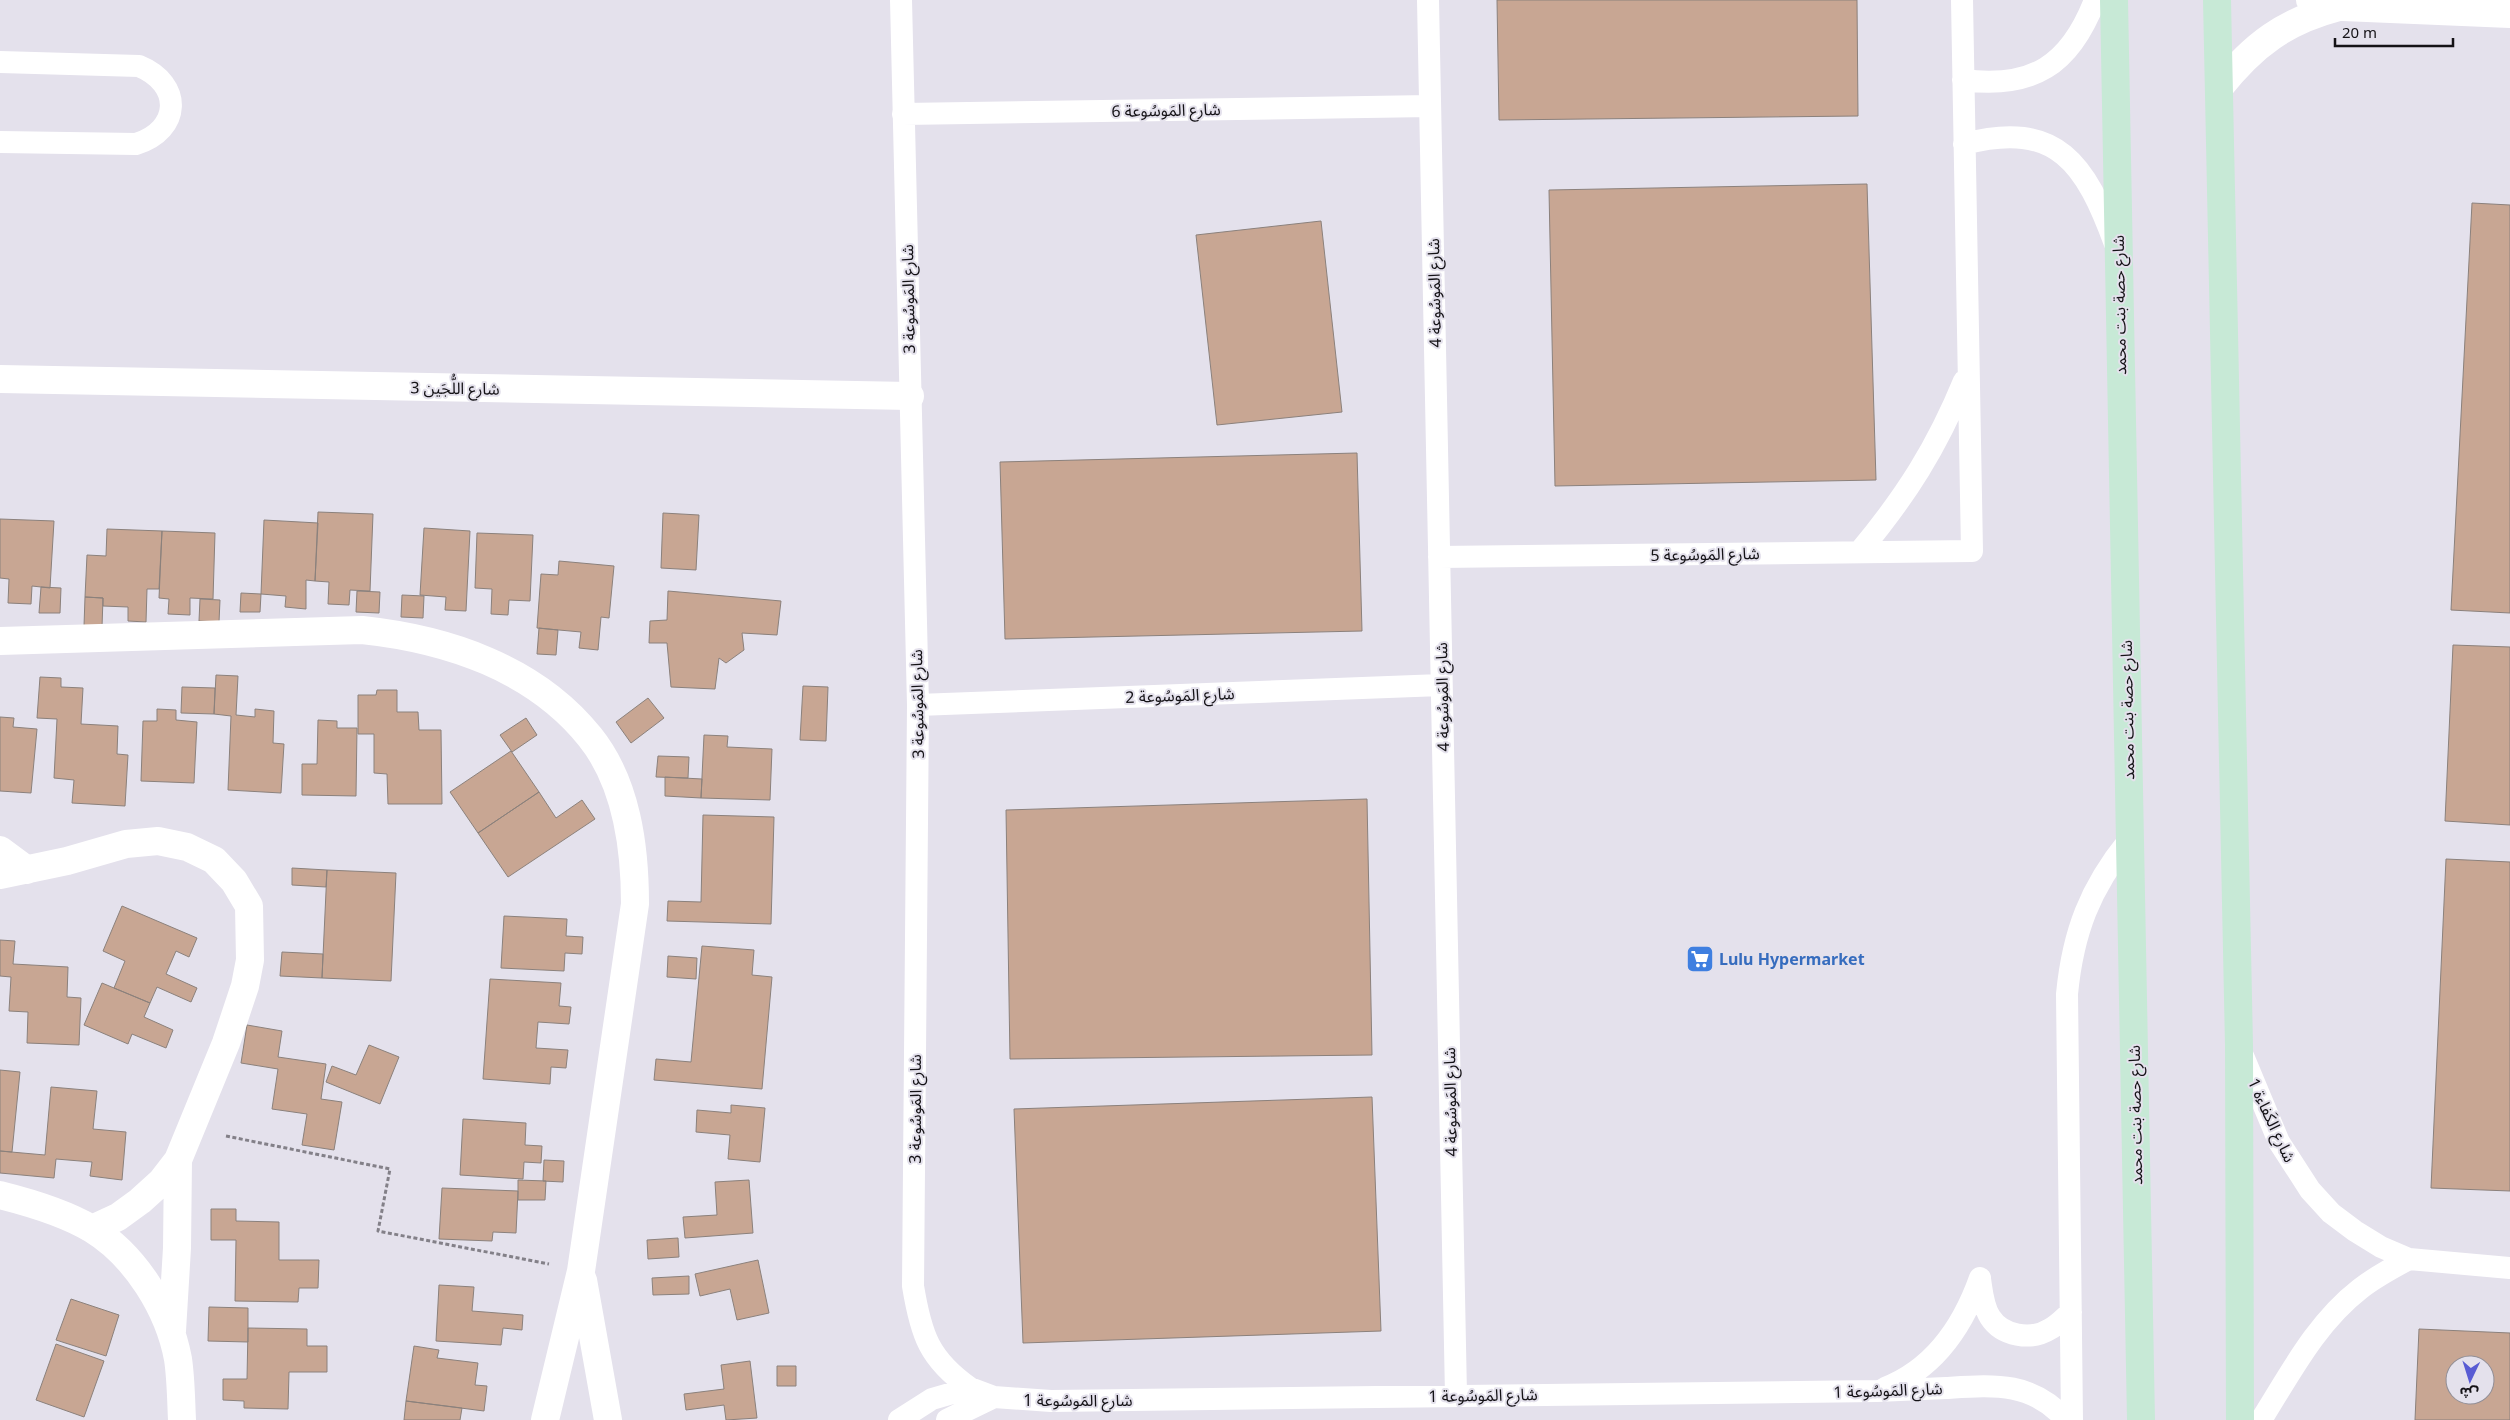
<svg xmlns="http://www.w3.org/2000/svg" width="2510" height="1420" viewBox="0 0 2510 1420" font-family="'Noto Sans','Noto Sans Arabic',sans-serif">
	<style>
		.building { fill: #c8a693; stroke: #8b817c; fill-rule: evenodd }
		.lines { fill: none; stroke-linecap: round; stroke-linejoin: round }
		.path { stroke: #838088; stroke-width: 3; stroke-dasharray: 4 2.5; stroke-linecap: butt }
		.lane { stroke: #fff; stroke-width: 22 }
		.street { stroke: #fff; stroke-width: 28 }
		.secondary { stroke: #c7e9d6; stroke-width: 28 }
		.labels { text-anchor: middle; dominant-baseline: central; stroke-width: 4; stroke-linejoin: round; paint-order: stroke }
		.street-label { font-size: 16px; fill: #141216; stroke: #e4e1ec }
		.shop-label { font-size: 16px; font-weight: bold; fill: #366cbe; stroke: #e4e1ec; text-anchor: start }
	</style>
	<rect width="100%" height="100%" fill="#e4e1ec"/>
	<path class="building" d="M1497,0H1857L1858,116L1499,120Z
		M1867,184L1876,480L1555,486L1549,190Z
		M2472,203L2510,205V613L2451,610Z
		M1321,221L1342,412L1217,425L1196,235Z
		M1357,453L1362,631L1005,639L1000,462Z
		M318,512L373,514L370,591L350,590L349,605L328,604L329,582L315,581Z
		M663,513L699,515L696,570L661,568Z
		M0,519L54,521L50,588L32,586L31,604L8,603L9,579L0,578Z
		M264,520L318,523L315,581L306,580V609L285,607L286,596L261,594Z
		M424,528L470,531L466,611L445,610L446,597L420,595Z
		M107,529L162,531L159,589H147L146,622L128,621V607L103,606V598L85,597L87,555L106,556Z
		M162,531L215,533L213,599L190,598V615L168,614L169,599L159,598Z
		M477,533L533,535L530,601L509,600L508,615L491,614L492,589L475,588Z
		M559,561L614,566L609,618L601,617L598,650L579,648L581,632L537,628L541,574L558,575Z
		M41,587L61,588L60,613H39Z
		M357,591L380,592L379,613L356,612Z
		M668,591L781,601L777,635L742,633L744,650L726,663L719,658L715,689L671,687L667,643H649L650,621L667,620Z
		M241,593L261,594L260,612H240Z
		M402,595L424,596L423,618L401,617Z
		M85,597L103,598L102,627L84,626Z
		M200,599L220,600L219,622L199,621Z
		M539,628L558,630L556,655L537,654Z
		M2453,645L2510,647V825L2445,821Z
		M216,675L238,676L236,715L255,717V709L274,711L273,743L284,744L281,793L228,790L231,716L214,714Z
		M40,677L61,678V687L83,688L81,724L118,726L117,754L128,755L125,806L72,803L74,780L54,778L57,719L37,718Z
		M803,686L828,687L826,741L800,740Z
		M182,687L215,688L214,714L181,713Z
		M377,690H397V712H418L419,730H441L442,804H388L387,774L374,773V734H358V695H376Z
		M648,698L664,718L631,743L616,722Z
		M157,709L176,710V720L197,722L194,783L141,781L143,721H157Z
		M0,717L14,718L13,727L37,729L31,793L0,791Z
		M526,718L537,735L512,752L500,735Z
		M318,720L337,721V728H357L356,796L302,795V764H317Z
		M704,735L728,736L727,747L772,749L770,800L701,798Z
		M511,751L539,792L478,833L450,792Z
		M658,756L689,757L688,778L656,777Z
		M665,777L702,779L701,798L665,796Z
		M539,792L556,818L582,800L595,819L508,877L478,833Z
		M1367,799L1372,1055L1010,1059L1006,810Z
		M703,815L774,817L771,924L667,921L668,901L701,902Z
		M2446,859L2510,862V1191L2431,1188Z
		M292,868L327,870L326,887L292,885Z
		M327,870L396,873L391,981L322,978Z
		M122,906L197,938L189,957L176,951L166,974L197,988L191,1002L157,987L150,1003L114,988L125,961L103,951Z
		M504,916L567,919L566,936L583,937L582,954L565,953L564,971L501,968Z
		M0,940L15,941L13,964L68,967L67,997L81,998L79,1045L27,1043L28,1012L9,1011L11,977L0,976Z
		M702,946L754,950L752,975L772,977L762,1089L654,1080L656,1059L691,1062Z
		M282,952L323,954L322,978L280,976Z
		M668,956L697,958L696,979L667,977Z
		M490,979L561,983L559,1006L571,1007L569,1024L538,1022L536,1048L568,1050L566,1068L551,1067L550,1084L483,1079Z
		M102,983L150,1003L144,1017L173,1030L166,1048L132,1034L128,1044L84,1025Z
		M247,1025L282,1031L278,1057L326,1064L321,1099L342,1102L334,1150L302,1145L307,1114L272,1109L278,1069L241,1063Z
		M369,1045L399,1057L380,1104L326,1082L332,1066L356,1075Z
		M0,1070L20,1072L12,1152L0,1151Z
		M51,1087L97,1091L93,1129L126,1132L122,1180L90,1176L92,1162L56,1159L54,1178L0,1173V1151L45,1155Z
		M1372,1097L1381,1331L1023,1343L1014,1109Z
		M731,1105L765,1108L760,1162L728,1159L730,1135L696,1132L697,1110L731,1113Z
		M463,1119L526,1123L525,1145L542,1146L541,1163L524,1162L523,1179L460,1175Z
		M544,1160L564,1161L563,1182L543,1181Z
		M518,1180L546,1181L545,1200H518Z
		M749,1180L753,1233L685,1238L683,1217L717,1215L715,1182Z
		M442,1188L518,1191L516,1233L493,1232L492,1241L439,1239Z
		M211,1209H236V1221L279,1222V1260H319L318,1288H299L298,1302L235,1301L236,1240H211Z
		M678,1238L679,1257L648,1259L647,1240Z
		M758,1260L769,1313L737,1320L730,1289L700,1296L695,1274Z
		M689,1276V1294L653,1295L652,1278Z
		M439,1285L474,1287L472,1311L523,1315L522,1330L503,1328L501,1345L436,1341Z
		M71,1299L119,1315L106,1356L56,1340Z
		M209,1307L248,1308V1342L208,1341Z
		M248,1328L307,1329V1346H327V1372H289L288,1409L244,1408V1401L223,1400V1379H247Z
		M2419,1329L2510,1333V1420H2415ZM2455,1365H2485V1395H2455Z
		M56,1344L104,1361L84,1417L36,1400Z
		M414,1346L439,1350L437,1358L478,1363L475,1385L487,1386L484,1411L406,1401Z
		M750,1361L757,1418L726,1420L724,1405L686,1410L684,1394L724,1389L721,1365Z
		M777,1366H796V1386H777Z
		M406,1401L462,1408L460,1420H404Z"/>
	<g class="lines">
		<path class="path" d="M226,1136L390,1169L378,1231L549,1264"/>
		<path class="lane" d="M901,0L918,705L913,1286C921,1335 929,1359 970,1388
			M1428,0L1456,1395
			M0,62L139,66C183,84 181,130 136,144L0,142
			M1963,80C2033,89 2070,65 2095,0
			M903,114L1430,106
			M1964,144C2058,119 2086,165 2115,244
			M1860,551C1906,496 1937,447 1964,381
			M1439,557L1972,551L1962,0
			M918,705L1441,685
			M2241,1051L2279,1142L2310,1190L2331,1213L2355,1231L2381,1247L2409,1259L2510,1268
			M1980,1279C1982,1292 1983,1306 1990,1317C2002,1336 2031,1341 2050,1329C2058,1325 2064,1318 2071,1312
			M1885,1388C1934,1369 1963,1326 1980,1278
			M899,1420L932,1399L970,1388L994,1397L1051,1401L1877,1391C1900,1390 1923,1389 1946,1388C1993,1385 2032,1381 2066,1420
			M947,1420L994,1397
			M2072,1420L2067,994C2073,932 2090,888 2129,840
			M2261,1420C2290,1374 2316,1323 2360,1289C2375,1277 2392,1268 2409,1259"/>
		<path class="street" d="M2310,0L2343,7L2510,14
			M2219,88C2253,45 2285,21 2339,7
			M0,379L910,396
			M0,641L362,630C447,639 535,668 590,737C627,783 635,847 635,904L581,1271L545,1420
			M0,850L27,870
			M0,875L67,861L126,844L158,841L187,847L214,860L234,881L249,906L250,960L245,986L226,1043L178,1160L161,1182L140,1201L118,1217L92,1229
			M0,1195C28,1202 67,1214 92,1229C136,1256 169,1310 178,1359C181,1379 181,1400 182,1420
			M583,1280L608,1420
			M172,1331L177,1248L178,1160"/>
		<path class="secondary" d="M2114,0L2141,1420
			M2217,0L2239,1045L2240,1420"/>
	</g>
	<defs>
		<g id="supermarket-square" transform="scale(1.4375)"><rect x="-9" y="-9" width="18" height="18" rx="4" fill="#3f7fe0" stroke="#e4e1ec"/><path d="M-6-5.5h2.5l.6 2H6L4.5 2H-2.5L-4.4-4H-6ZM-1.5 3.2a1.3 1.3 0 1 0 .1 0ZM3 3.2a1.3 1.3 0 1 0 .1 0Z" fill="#fff"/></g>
	</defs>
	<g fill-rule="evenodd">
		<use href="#supermarket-square" x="1700" y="959"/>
	</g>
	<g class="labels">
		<g class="street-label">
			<text transform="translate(1166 110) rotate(-1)">شارع المَوسُوعة 6</text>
			<text transform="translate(1434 293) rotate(-91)">شارع المَوسُوعة 4</text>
			<text transform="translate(908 299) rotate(-91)">شارع المَوسُوعة 3</text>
			<text transform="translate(2119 305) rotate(-91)">شارع حصة بنت محمد</text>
			<text transform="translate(455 388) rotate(1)">شارع اللُّجَين 3</text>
			<text transform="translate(1705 554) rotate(-1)">شارع المَوسُوعة 5</text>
			<text transform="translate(1180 695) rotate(-2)">شارع المَوسُوعة 2</text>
			<text transform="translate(1442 697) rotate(-91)">شارع المَوسُوعة 4</text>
			<text transform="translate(917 704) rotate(-91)">شارع المَوسُوعة 3</text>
			<text transform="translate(2127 710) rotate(-91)">شارع حصة بنت محمد</text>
			<text transform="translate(1450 1102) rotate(-91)">شارع المَوسُوعة 4</text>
			<text transform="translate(915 1109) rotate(-90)">شارع المَوسُوعة 3</text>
			<text transform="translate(2135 1115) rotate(-91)">شارع حصة بنت محمد</text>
			<text transform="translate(2272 1120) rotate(65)">شارع الكَفاءة 1</text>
			<text transform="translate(1888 1390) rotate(-2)">شارع المَوسُوعة 1</text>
			<text transform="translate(1483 1395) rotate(-1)">شارع المَوسُوعة 1</text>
			<text x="1078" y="1400">شارع المَوسُوعة 1</text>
		</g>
		<g class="shop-label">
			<text x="1719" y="959">Lulu Hypermarket</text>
		</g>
	</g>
	<g transform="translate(2470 1380) rotate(184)"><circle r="24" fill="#e4e1ec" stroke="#918e96"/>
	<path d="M0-4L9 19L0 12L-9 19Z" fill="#585bd3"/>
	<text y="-8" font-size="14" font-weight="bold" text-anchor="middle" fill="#141216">ش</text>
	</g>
	<path d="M2335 38v8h118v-8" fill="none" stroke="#141216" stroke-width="2.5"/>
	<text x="2342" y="38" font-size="15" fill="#141216" stroke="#e4e1ec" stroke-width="4" paint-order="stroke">20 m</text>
</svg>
